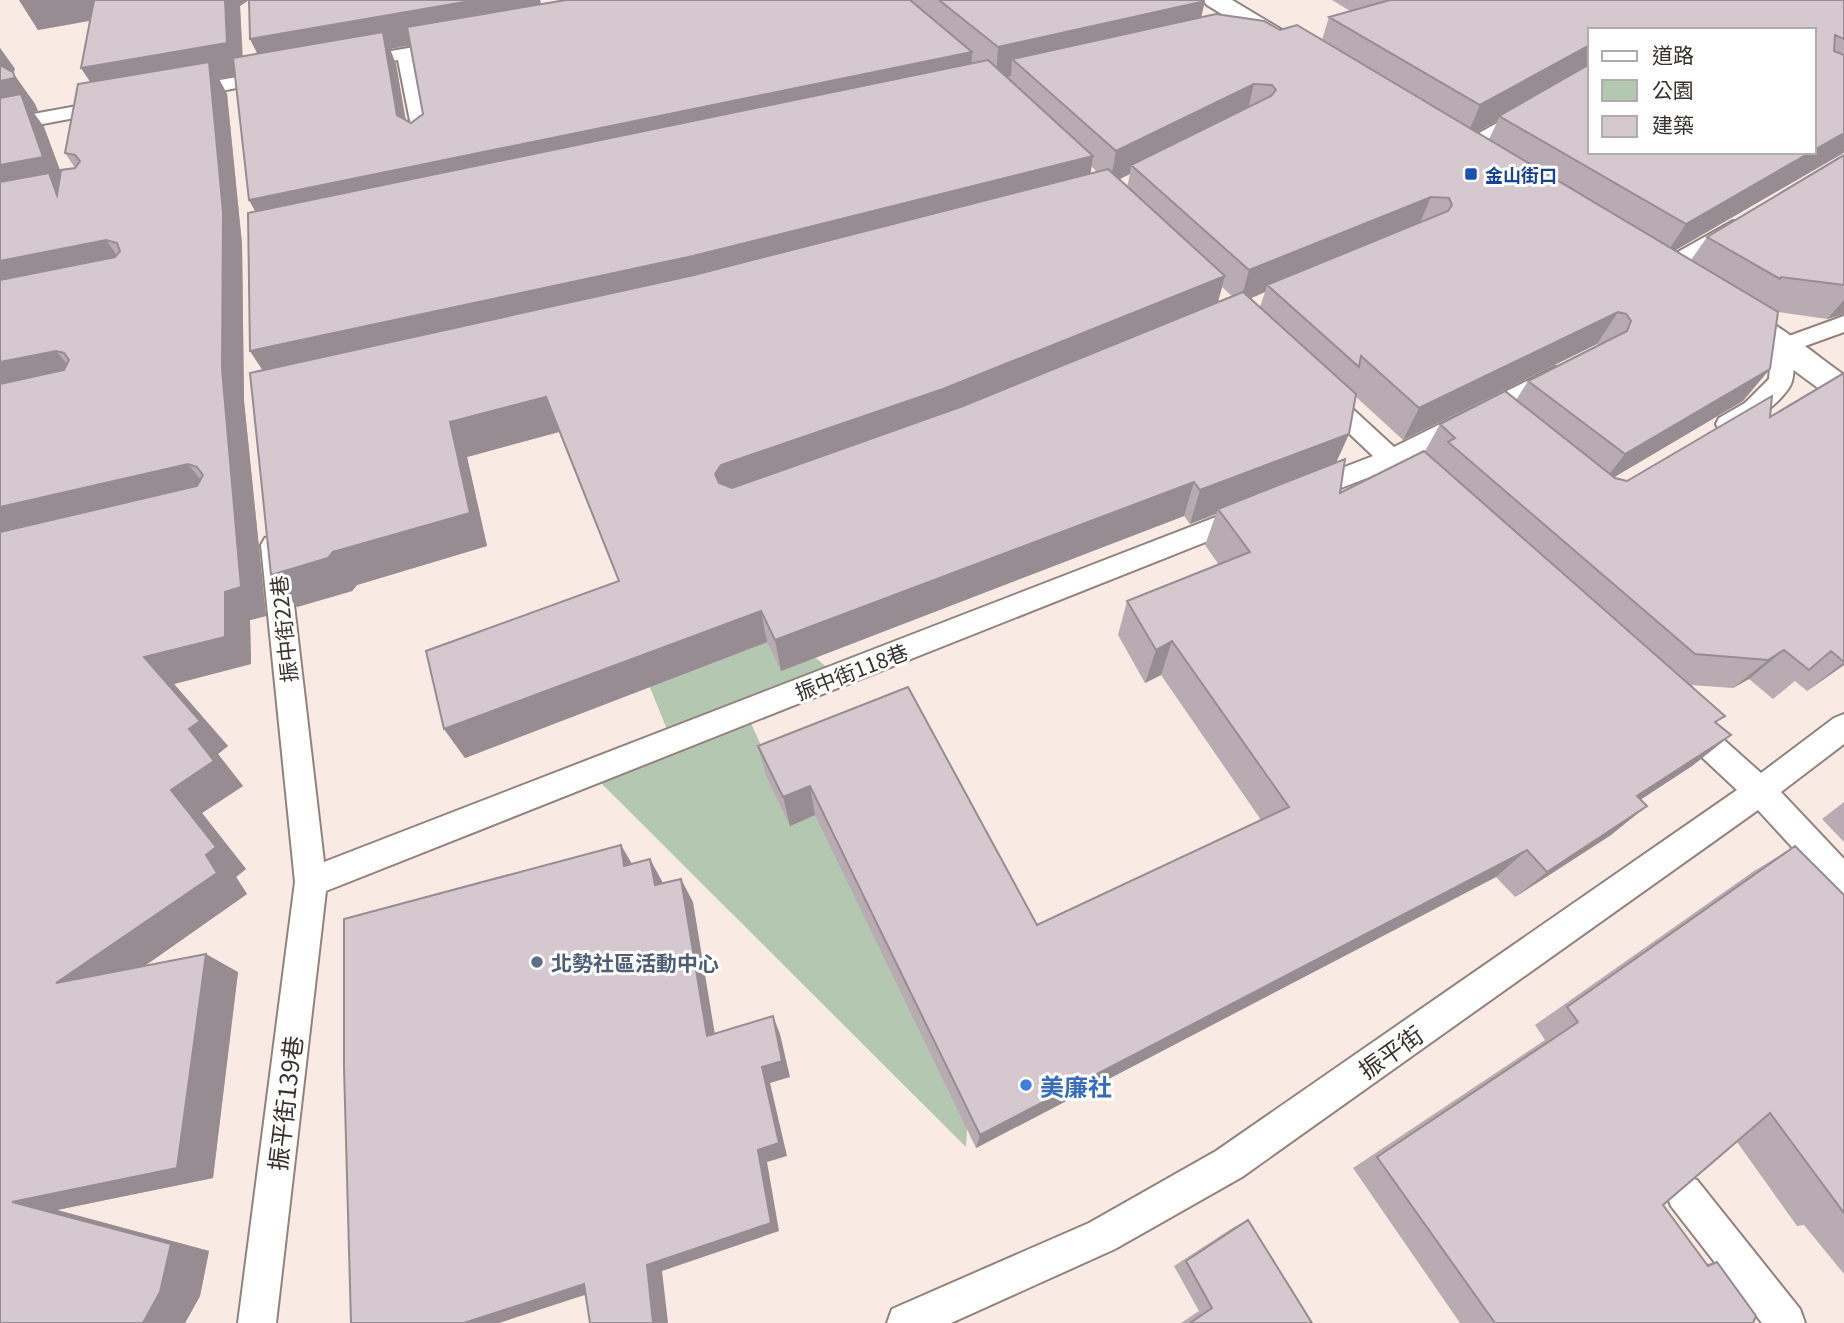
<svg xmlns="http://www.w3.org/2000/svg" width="1844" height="1323" viewBox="0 0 1844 1323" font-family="Georgia,'Noto Sans TC',serif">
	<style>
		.green { fill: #b4c7b1 }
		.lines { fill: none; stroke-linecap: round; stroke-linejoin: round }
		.service-casing { stroke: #90837d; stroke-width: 4 }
		.secondary-casing { stroke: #90837d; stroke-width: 4 }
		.service { fill: #fff; fill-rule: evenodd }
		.secondary { fill: #fff; fill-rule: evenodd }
		.wall { fill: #b8acb2; fill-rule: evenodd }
		.shaded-wall { fill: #968c91 }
		.building { fill: #d6c8cf; stroke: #968c91; stroke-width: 2 }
		.transit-dot { fill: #1a4fb4; stroke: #fff; stroke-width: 2.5 }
		.service-dot { fill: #5c6f8a; stroke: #fff; stroke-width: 2.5 }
		.shop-dot { fill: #3f7fe0; stroke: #fff; stroke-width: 2.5 }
		.labels { text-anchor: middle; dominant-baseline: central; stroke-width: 6; stroke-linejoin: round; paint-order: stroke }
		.far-transit-label { font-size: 18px; font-weight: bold; fill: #164399; stroke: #fff; text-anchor: start }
		.street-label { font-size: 21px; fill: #37322f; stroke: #fff }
		.service-label { font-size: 21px; font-weight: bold; fill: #4e5e75; stroke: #fff; text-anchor: start }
		.near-street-label { font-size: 24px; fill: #37322f; stroke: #fff }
		.near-shop-label { font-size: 24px; font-weight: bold; fill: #366cbe; stroke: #fff; text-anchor: start }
	</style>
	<rect width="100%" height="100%" fill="#f9ebe4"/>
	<path class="green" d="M775,624L835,674L670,737L645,675Z
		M750,721L777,781L812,766L969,1097L966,1147L599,781Z"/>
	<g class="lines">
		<g class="service-casing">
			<path id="service" d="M448,41L454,42L457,46L454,50L416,57L433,147L430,151H416L398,60L357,67L348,62L357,57Z
				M272,71L281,76L278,80L185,98L176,92L185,86Z
				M1590,71V84L1470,154H1456L1453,150L1456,146Z
				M110,100L117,102L119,106L117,110L0,132V120Z
				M1733,221L1740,222L1743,227L1740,232L1669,276H1653L1650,271L1653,266Z
				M1844,316V332L1794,350C1793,360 1795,375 1791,384C1783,402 1739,436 1719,430L1716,424L1719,418L1745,403L1769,379L1772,346L1775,341Z
				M1555,367L1563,369L1567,375L1563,381L1409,461L1414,469L1411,476L1402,478L1388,470L1307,501L1298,499L1294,492L1298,485L1373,456L1316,402L1312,396L1316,390L1324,388L1332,390L1394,447Z
				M1247,505L1256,508L1260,515L1256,522L326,891L276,1323H238L295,882L261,545L265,538L274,535L283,538L287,545L324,862Z
				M1685,710L1695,714L1761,773L1834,718L1844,714V744L1781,792L1844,859V896L1833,892L1758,810L1242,1177L1115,1249L951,1323H887L892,1309L1089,1223L1216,1151L1737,790L1675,732L1670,723L1675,714Z
				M1684,1175L1697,1180L1800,1309L1805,1323H1762L1671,1206L1666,1193L1671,1180Z"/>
		</g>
		<g class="secondary-casing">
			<path id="secondary" d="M1203,0H1232L1297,39L1300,44L1297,49L1288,51L1279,49L1207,5Z
				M1731,303C1766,313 1813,353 1844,375V402L1833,399L1772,354L1720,320L1716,313L1720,306Z"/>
		</g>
		<use href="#service" class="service"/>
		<use href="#secondary" class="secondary"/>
	</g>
	<path class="wall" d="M19,0H249L240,6L243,57L258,54L250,39L249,0H540L541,4L561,0H1205L1201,17L1280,30L1322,40L1329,17L1350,11L1332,0H1844V153L1675,250L1691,260L1707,237L1844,155V314L1827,319L1778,312L1743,401L1614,477L1627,481L1770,417L1844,373V665L1807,691L1795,681L1773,699L1749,679L1733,688L1690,685L1717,723L1731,735L1692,766L1641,799L1611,835L1515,897L1496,877L976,1148L815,815L790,826L766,776L758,746L1037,925L1261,820L1161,675L1145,683L1118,635L1127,601L1219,565L1205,545L1216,514L1190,524L1184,516L781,671L767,642L465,758L444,729L619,582L559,432L467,457L487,546L357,585L352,591L297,607L263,371L250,351L256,212L249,200L235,76L219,79L227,94L242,244L244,401L266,616L250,620L251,664L174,684L228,746L218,754L243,786L202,813L246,869L236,877L247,894L144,966L238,972L213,1178L57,1210L209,1251L200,1296L185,1323H0V48L15,69L13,73L35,104L38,111L33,112L44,127L61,174L75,168L65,153L91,82L81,68L90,21L38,30ZM1590,30H1814L1590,152ZM410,45L423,114L411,123L406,120L396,64L390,49ZM1498,120L1489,139L1476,132ZM1091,166L1097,172L1090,174ZM1130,174L1127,187L1119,179ZM1222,287L1232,296L1218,302ZM1265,292L1260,307L1251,298ZM1597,344L1599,345L1528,381L1516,400L1440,424L1425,451L1340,493L1336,463L1349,434L1355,396L1403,440Z
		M1844,802V842L1822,819Z
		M1795,846L1844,895V1274L1804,1225L1797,1226L1737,1142L1663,1205L1706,1264L1717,1262L1753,1323H1460L1353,1168L1545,1040L1535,1025L1754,871Z
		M1248,1220L1312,1323H1181L1199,1311L1174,1266L1234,1227Z"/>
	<path class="shaded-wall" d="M19,0H106L115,16L38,30Z
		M225,0H249L240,6L243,75L219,79L227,94L242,244L244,401L266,616L250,620L251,664L174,684L228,746L218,754L243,786L202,813L246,869L236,877L247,894L95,1001L56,983L206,855L171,790L189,729L144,657L225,592L241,587L102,100L81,68Z
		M476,0H540L546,21L390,49L396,64L410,147L266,71L250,39Z
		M1202,0H1205L1200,23L1012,59L1011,76L996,79L998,47Z
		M1590,45V66L1499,116L1498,120L1466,138L1480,105Z
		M0,48L15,69L13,73L35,104L38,111L33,112L44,127L73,205L0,202Z
		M972,52L971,84L267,232L249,200Z
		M1254,84L1246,117L1131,165L1130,174L1110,184L1116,151Z
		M1844,133V151L1843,153L1664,257L1686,224L1811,152H1814V150Z
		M1093,156L1088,193L274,387L250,351Z
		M1431,197L1417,230L1267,285L1265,292L1240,303L1249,270Z
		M106,240L129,272L0,298V261Z
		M1225,276L1215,312L723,508L715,474L721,465Z
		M1844,300V314L1827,319Z
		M1618,312L1597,344L1403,440L1419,408Z
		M56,351L83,382L0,399V362Z
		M1770,369L1743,401L1601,485L1625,454Z
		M546,397L559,432L467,457L487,546L357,585L352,591L297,607L271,575L333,552L450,422Z
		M1349,434L1333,469L1218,509L1216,514L1190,524L1200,490Z
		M188,464L213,495L0,544V507Z
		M1194,482L1184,516L781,671L775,640Z
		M761,611L767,642L465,758L444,729Z
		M1172,641L1161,675L1145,683L1156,650Z
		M1784,650L1749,679L1733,688L1768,660Z
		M1844,662V665L1807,691Z
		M1731,735L1692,766L1602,825L1637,796Z
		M810,786L815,815L790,826L783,797Z
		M1647,806L1611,835L1515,897L1547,872Z
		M621,845L635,869L624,866Z
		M1527,850L1496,877L976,1148L980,1135Z
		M650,859L663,883L655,885Z
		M681,879L693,902L718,1053L707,1036Z
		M206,954L238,972L213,1178L57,1210L209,1251L200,1296L185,1323H143L12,1202Z
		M773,1016L780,1034L790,1077L770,1083L787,1156L767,1162L779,1231L662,1271L668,1323H653L647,1265L758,1150L762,1067Z
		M584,1284L603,1289L499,1323H464Z"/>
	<path class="building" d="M94,0H225L227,43L81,68Z
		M249,0H476L250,39Z
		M566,0H910L972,52L249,200L233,58L383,32L397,115L411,123L423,114L407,27Z
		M939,0H1202L1201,2L998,47Z
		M1390,0H1844V39L1835,35L1834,51L1844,55V133L1814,150V30H1590V45L1480,105L1329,17Z
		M1216,14L1264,21L1280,30L1297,25L1778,312L1770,369L1625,454L1528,381L1627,331L1631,321L1626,314L1618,312L1419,408L1361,356L1359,367L1267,285L1448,211L1452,205L1449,198L1431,197L1249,270L1131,165L1271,96L1276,90L1272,85L1254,84L1116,151L1012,59Z
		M988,60L1093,156L693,256L250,351L248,213Z
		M209,62L223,212L222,369L241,587L225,592V637L144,657L200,721L189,729L214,761L171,790L216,847L206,855L217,873L56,983L206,954L177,1168L12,1202L171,1244L160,1292L143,1323H0V532L197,486L203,475L197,467L188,464L0,507V384L64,370L69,360L64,353L56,351L0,362V280L115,257L120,251L117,243L106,240L0,261V182L49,173L57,195L61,170L75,168L80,161L75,155L65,153L78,84Z
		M1590,64V152H1811L1686,224L1499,116Z
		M0,65L13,72L15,78L0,81Z
		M21,94L43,157L0,165V98Z
		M1844,155V285L1781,277L1780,279L1707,237Z
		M1108,169L1225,276L943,389L721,465L715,474L719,483L732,488L963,406L1243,292L1356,394L1349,434L1200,490L1194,482L775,640L761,611L444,729L426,651L619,581L546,397L450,422L470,513L333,552L328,558L271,575L250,373L694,275Z
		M1844,373V662L1831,651L1809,670L1784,650L1768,660L1695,654L1448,442L1455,438L1440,424L1505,391L1615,478L1627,481L1772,396L1770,417Z
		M1424,451L1725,716L1715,722L1731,735L1637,796L1647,806L1547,872L1527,850L980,1135L810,786L783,797L758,746L908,687L1037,925L1289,807L1172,641L1156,650L1127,601L1250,552L1218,509L1345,459L1340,493Z
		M621,845L624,866L650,859L655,885L681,879L707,1036L773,1016L782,1061L762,1067L779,1143L758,1150L771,1223L647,1265L653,1323H590L584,1284L464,1323H351L344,1067V919Z
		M1795,846L1844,895V1213L1770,1113L1663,1205L1708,1266L1717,1262L1756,1316L1753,1323H1495L1377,1157L1578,1022L1567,1007Z
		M1248,1220L1312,1323H1190L1212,1308L1186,1261Z"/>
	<rect class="transit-dot" x="1464" y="167" width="14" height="14" rx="3.5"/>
	<circle class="service-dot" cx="537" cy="962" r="7"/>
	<circle class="shop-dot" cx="1026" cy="1085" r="7"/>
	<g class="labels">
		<g class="far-transit-label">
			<text x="1485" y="174">金山街口</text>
		</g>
		<g class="street-label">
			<text transform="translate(283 629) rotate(-96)">振中街22巷</text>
			<text transform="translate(851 671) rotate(-21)">振中街118巷</text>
		</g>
		<g class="service-label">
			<text x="551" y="962">北勢社區活動中心</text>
		</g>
		<g class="near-street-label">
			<text transform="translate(1390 1051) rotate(-35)">振平街</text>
			<text transform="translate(284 1103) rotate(-83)">振平街139巷</text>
		</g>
		<g class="near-shop-label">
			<text x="1040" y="1085">美廉社</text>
		</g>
	</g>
	<rect x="1588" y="28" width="228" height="126" fill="#ffffff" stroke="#afadac" stroke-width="2"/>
	<rect x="1602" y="51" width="35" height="10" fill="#ffffff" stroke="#afadac" stroke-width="2"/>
	<text x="1652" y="63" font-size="21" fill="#37322f">道路</text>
	<rect x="1602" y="80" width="35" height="21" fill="#b4c7b1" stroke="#afadac" stroke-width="2"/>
	<text x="1652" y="98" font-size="21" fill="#37322f">公園</text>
	<rect x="1602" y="116" width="35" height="21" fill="#d6c8cf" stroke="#afadac" stroke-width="2"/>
	<text x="1652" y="133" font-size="21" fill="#37322f">建築</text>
</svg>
